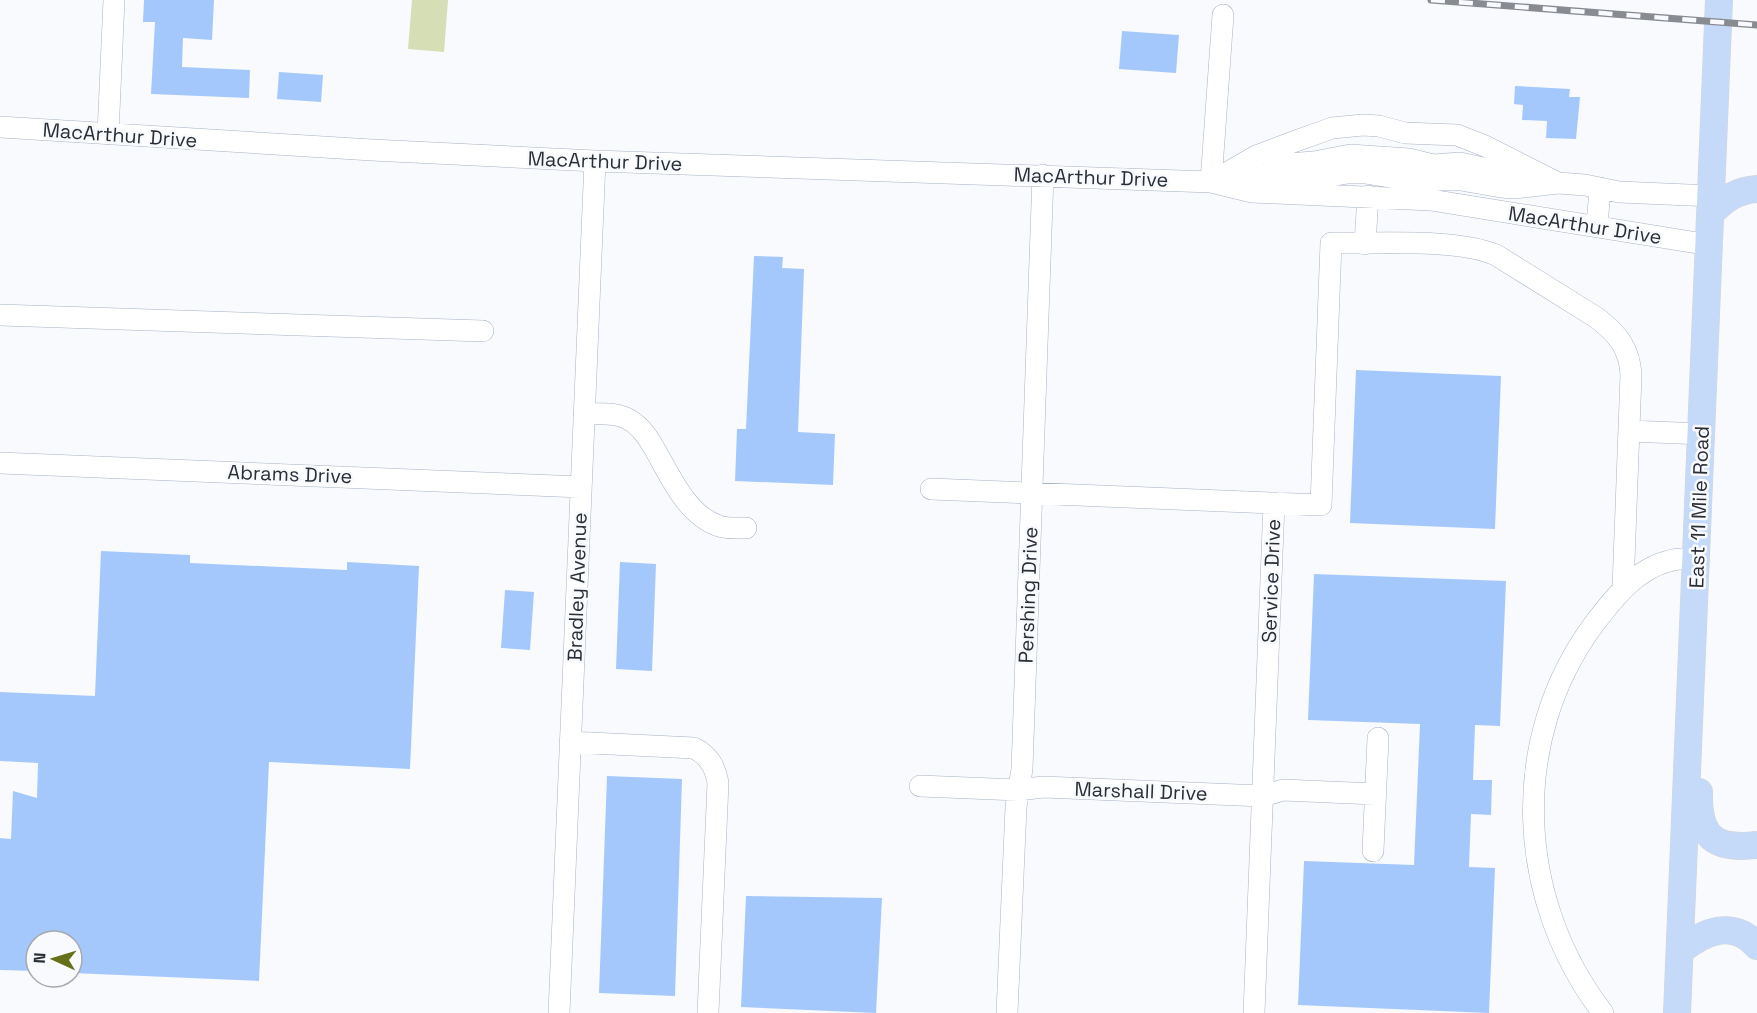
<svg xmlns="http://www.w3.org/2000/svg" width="1757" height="1013" viewBox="0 0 1757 1013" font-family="'Space Grotesk',sans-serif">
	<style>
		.green { fill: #d6deb5 }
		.building { fill: #a5c8fc }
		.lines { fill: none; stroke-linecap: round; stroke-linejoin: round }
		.minor-casing { stroke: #a7b3c6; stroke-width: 22 }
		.major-casing { stroke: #d4d5d7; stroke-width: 28 }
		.minor { stroke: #fff; stroke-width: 21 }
		.major { stroke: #c5daf8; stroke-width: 27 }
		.rail-casing { stroke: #888b92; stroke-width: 7 }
		.rail { stroke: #f8fafe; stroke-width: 4.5; stroke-dasharray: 14; stroke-linecap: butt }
		.labels { text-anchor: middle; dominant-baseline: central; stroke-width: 5; stroke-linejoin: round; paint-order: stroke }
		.street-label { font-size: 20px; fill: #2a2f37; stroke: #f8fafe }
	</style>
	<rect width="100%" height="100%" fill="#f8fafe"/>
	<path class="green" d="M412,0H448L444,52L408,49Z"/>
	<path class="building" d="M144,0H214L212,40L183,38L182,67L250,70L249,98L151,94L155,22H143Z
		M1122,31L1179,35L1176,73L1119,69Z
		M279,72L323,75L321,102L277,99Z
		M1515,86L1570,89L1569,97H1580L1576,139L1546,138L1547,121L1522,120L1523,105L1514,104Z
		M754,256L783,257L782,268L804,269L798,432L835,434L833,485L735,481L737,429H746Z
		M1356,370L1501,376L1495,529L1350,523Z
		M101,551L190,555V563L347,570V562L419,566L410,769L269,762L259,981L72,973V941H36V971L0,970V838L11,839L13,791L37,798L38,763L0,761V692L95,696Z
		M620,562L656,564L652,671L616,669Z
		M1314,574L1506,581L1500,726L1475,725L1473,780H1492L1491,815L1471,814L1469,867L1495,868L1489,1013L1298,1005L1304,861L1414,865L1420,724L1308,720Z
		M505,590L534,592L530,650L501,648Z
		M607,776L682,779L675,996L599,993Z
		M746,896L882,898L876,1013L741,1007Z"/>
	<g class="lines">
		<g class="minor-casing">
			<path id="minor" d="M0,127L372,150L595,161L1211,182L1252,192L1431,200L1710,245
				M108,134L114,0
				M1274,165L1314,162L1350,155L1409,159L1433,165L1460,163L1506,173L1527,175
				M1227,173L1317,178L1348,173H1365L1408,180H1461L1501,187L1514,188L1558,183
				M1211,182L1256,156L1293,142L1332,128L1363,125L1379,126L1405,133L1457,135L1485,146L1558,183L1585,185L1619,192L1712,196
				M1211,182L1223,15
				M1597,226L1600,188
				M1365,244L1368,196
				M0,315L483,331
				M584,414C597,414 613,412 626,418C639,424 647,435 654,448C670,475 686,515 719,526C727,529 737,528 746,528
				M1630,431L1702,434
				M0,463L581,487
				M931,489L1321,505L1331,243C1377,244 1456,238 1496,255L1597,318C1617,333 1630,349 1631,375L1623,588
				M570,742L694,748C709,756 715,766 718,783L708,1013
				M920,786L1019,790L1043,787L1263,796L1283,790L1375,794
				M1373,851L1378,738
				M559,1013L595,161
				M1007,1013L1016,807L1022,769L1043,175
				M1254,1013L1274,503
				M1603,1013C1516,900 1508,740 1594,624C1614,598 1636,569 1669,561C1678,558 1688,559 1696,558"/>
		</g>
		<g class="major-casing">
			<path id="major" d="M1711,213C1725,199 1737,190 1757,189
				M1699,792C1698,837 1714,850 1757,845
				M1680,951C1703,932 1733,918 1757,946
				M1677,1013L1719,0"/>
		</g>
		<use href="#minor" class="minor"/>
		<use href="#major" class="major"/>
		<g class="rail-casing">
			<path id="rail" d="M1431,0L1757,25"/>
		</g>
		<use href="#rail" class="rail"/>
	</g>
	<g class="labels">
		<g class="street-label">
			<text transform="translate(120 135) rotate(4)">MacArthur Drive</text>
			<text transform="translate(605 161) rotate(2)">MacArthur Drive</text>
			<text transform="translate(1091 177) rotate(2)">MacArthur Drive</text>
			<text transform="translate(1585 225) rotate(9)">MacArthur Drive</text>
			<text transform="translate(290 474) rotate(2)">Abrams Drive</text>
			<text transform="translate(1699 507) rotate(-88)">East 11 Mile Road</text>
			<text transform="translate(1271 581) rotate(-88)">Service Drive</text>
			<text transform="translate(577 587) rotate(-88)">Bradley Avenue</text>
			<text transform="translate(1028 595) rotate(-88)">Pershing Drive</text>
			<text transform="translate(1141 791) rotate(2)">Marshall Drive</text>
		</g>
	</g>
	<g transform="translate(54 959) rotate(274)"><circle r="28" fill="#f8fafe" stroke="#a6a9ae" stroke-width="1.5"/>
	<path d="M0-4.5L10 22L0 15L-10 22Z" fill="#657018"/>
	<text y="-9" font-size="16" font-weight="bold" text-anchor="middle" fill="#2a2f37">N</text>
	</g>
</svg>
